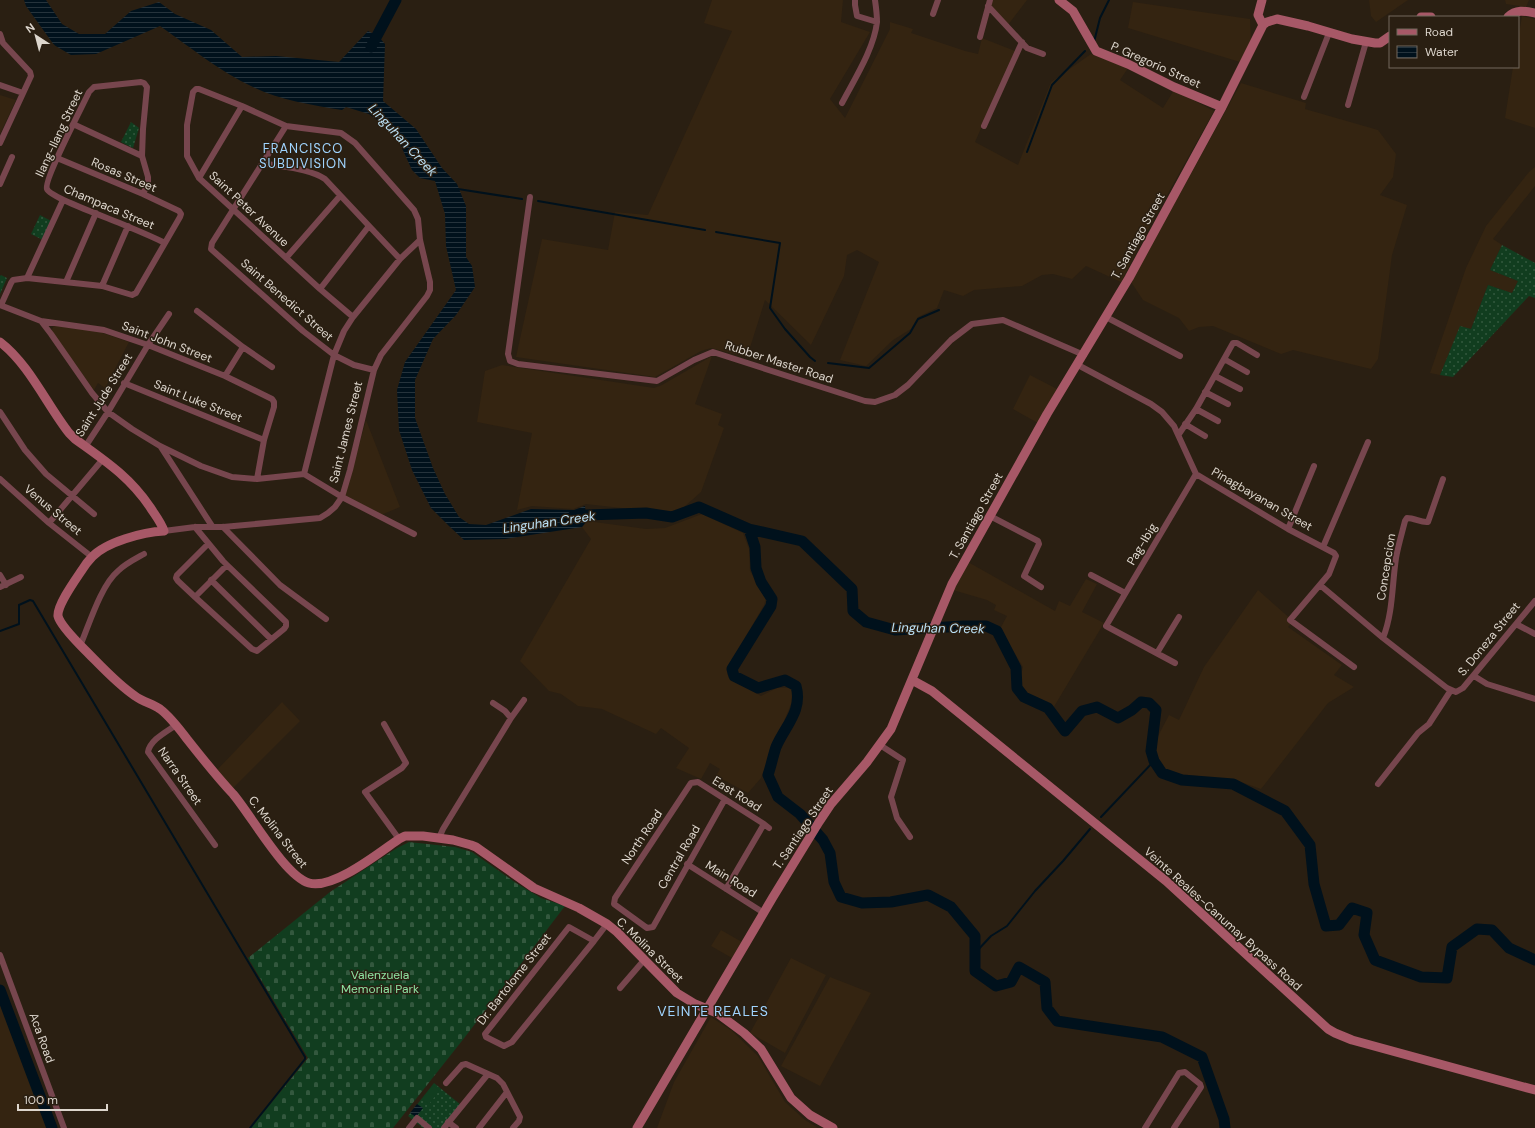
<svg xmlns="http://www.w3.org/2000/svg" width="1535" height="1128" viewBox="0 0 1535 1128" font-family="'DM Sans',sans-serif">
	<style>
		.built { fill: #342411 }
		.grass { fill: url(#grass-dots) }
		.cemetery { fill: url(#cemetery-stones) }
		.pitch { fill: #113d1f }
		.water { fill: url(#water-rules) }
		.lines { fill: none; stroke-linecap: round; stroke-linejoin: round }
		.stream { stroke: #00111c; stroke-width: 2 }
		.river { stroke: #00111c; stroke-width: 11 }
		.street { stroke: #77464e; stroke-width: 6 }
		.secondary { stroke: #a75867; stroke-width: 9 }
		.labels { text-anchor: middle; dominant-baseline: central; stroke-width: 3; stroke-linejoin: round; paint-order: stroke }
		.street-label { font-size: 12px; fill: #ddd6cd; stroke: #2a1f12 }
		.park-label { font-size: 12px; fill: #8de2a1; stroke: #2a1f12 }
		.water-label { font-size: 13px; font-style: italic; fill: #bce2f7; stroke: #2a1f12 }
		.neighbourhood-label { font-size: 13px; letter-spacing: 1px; fill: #9fd3fd; stroke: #2a1f12 }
		.quarter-label { font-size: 14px; letter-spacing: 1px; fill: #9fd3fd; stroke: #2a1f12 }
	</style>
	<defs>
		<pattern id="grass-dots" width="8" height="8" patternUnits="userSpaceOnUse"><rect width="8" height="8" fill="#113d1f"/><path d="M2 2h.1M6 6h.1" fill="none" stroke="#33583e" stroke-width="1.8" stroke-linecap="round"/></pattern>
		<pattern id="cemetery-stones" width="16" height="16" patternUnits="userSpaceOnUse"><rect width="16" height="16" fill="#113d1f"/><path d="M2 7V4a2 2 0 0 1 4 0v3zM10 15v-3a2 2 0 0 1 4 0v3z" fill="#33583e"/></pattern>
		<pattern id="water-rules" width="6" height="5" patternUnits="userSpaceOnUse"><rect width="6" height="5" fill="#00111c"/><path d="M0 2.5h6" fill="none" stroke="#25333c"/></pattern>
	</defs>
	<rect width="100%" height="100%" fill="#2a1f12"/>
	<path class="built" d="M712,0H843L841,22L870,32L830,99L845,118L890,29V22L913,29L911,33L965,51L978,54L982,38L1015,51L975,142L1018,165L1051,82L1091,54L1128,68L1120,80L1163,108L1174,90L1214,111L1142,240L1121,282L1086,266L1072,279L1053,274L1042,275L1022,286L974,290L963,296L944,290L937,308L918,317L911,329L893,340L866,366L840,360L879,262L857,250L847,255L844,276L811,345L765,300L747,357L711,348L701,351L655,377L516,357L542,239L608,250L615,212L648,215L732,31L704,23Z
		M992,0H1027L1008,25L989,6Z
		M1369,0H1408L1376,22L1371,16Z
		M1505,0H1529L1526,7L1506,4Z
		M1133,2L1250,19L1251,41L1240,62L1128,28Z
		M1522,16L1535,19V128L1505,118L1513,67H1518V39Z
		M1241,83L1306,103L1305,109L1378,130L1396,154L1393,177L1380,195L1407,205L1392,255L1378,359L1371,369L1293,350L1281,354L1213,326L1199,327L1189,331L1179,318L1143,300L1131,282Z
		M0,95L16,100L0,134Z
		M1535,167V186L1493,239L1502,245L1490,270L1518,281L1512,293L1488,285L1471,329L1460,327L1440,375L1430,373L1466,268L1486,226L1529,172Z
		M55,324L97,331L129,342L105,388L98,383L94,390L51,331Z
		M712,356L695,404L722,414L718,425L724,428L701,492L684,507L667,513L586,504L573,509L532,506L517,510L532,433L477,422L485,371L502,365L654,388L662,385Z
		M1030,375L1057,389L1038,423L1013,409Z
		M366,420L400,507L381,515L343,497L353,467Z
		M702,514L743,533L749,549L750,571L766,598L764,605L727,669V674L731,679L761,696L777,688H793L791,704L761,778L748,793L716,776L720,769L710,763L701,779L676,768L689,748L661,728L656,734L602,709L578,706L561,694L549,691L520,661L591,539L582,527L587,521L646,529L665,528Z
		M968,562L1055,611L1059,601L1070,606L1086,579L1097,584L1082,612L1104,623L1052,710L1022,693L1019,684L1023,667L1000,629L1007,616L994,610L996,605L987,600L953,590Z
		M1258,590L1293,621L1288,627L1342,665L1334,675L1354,687L1328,703L1261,789L1235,780L1179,774L1165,770L1156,754L1155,742L1169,715L1179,720L1204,667Z
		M282,702L300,721L232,789L216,771Z
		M721,930L742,942L732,958L711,946Z
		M791,958L826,975L785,1053L750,1033Z
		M830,977L871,993L820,1086L781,1066Z
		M0,994L51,1128H0Z
		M711,1017L731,1030L758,1056L785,1102L805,1120L818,1128H657L674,1082Z"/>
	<path class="grass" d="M131,122L139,128L133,148L121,142Z
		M40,215L53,222L43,240L31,234Z
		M1502,245L1535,263V298L1529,296L1453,377L1440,375L1460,326L1471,329L1488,285L1512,293L1518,281L1490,270Z
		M1,275L7,278L0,294V276Z
		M434,1083L461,1105L442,1128H423L408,1116Z"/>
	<path class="cemetery" d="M409,842L455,847L472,852L516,883L541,898L565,906L465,1037L393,1128H251L308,1058L248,958L330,892L397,848Z"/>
	<path class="pitch" d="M433,1085L439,1091L429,1104L422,1099Z"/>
	<path class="water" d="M24,0H46L62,24L79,34H105L131,11L159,2L175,14L211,30L242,57L276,56L339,62L368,31L378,36L385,44L383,101L416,129L442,168L457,184L466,206V257L472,266L475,287L456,315L433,339L415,380V418L433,468L445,494L459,517L469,524L486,525L531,509L574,510L585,506L587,521L582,527L505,539L464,540L449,526L431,508L412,470L399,430L397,390L405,362L456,290L446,246L445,214L435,181L420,178L412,170L401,146L387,128L369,114L346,107L342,110C312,105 280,100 253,87C219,71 190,47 160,26L96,54L71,55L54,45L26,6Z
		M417,1104L423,1108L416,1117L410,1113Z"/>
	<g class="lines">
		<path class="stream" d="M1094,42L1100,18L1109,0
			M1027,152L1052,85L1085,51
			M458,189L522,199
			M538,201L705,230
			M716,232L780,243L770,308L785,329L810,357L815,361
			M828,363L869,368L910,333L918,319L939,310
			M0,631L19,624V605L30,600L33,601L305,1057V1059L250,1128
			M1101,817L1154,761
			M975,953L991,936L1007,926L1035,891L1063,861L1090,829"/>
		<path class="river" d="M371,47L396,0
			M572,517L586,515L646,513L672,517L699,507L749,529L802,541L852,589L853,611L866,622L895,630L964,626H986L997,631L1016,668L1017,688L1024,697L1048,708L1065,731L1082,711L1097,707L1118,718L1132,710L1141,702L1149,703L1156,710L1151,751L1154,761L1162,773L1182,780L1233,784L1285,811L1310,845L1314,884L1326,926L1339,925L1352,908L1367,913L1364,935L1375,960L1421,977L1447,978L1452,947L1477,929L1492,930L1509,948L1535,960
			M749,529L755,547L756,568L761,582L772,599L771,606L732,669L734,676L758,688L785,680L796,686C803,711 785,726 776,747C773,756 771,766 768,775L778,797L800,814L823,840L830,853L834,882L841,897L862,903L891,902L928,895L951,907L975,936V971L996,986L1011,982L1019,967L1045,982L1047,1008L1057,1021L1162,1037L1202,1057L1224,1119L1225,1128
			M0,990L52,1128"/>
		<path class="street" d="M855,0V5L857,16L877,22
			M988,6L1027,48L1043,54
			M933,14L938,0
			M0,34L3,43L30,72L31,76L0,143
			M980,37L990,0
			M0,85L23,93
			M1304,97L1329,33
			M842,103C854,80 874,49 877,22C877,15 876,7 875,0
			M1348,105L1366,42
			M73,124L142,156
			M286,126L212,243L211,249L303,331L334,355L354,365L374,370
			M984,126L1022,42
			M262,163C281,167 309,168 325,179L400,259
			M199,178L242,106
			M0,184L12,157
			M143,194L148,183V177L142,156L143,129L147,87L144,83L141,82L94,87L89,92C83,105 43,181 47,189C50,198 117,221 129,227C141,232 153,237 165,243
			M530,197L508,354L510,361L518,364L657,381L694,360L713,352L865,401L875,402L895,395L908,385L951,340L972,324L1003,320L1084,355
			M286,258L340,196
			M27,278L63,200
			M66,282L96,213
			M102,286L128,226
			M320,289L369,226
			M0,305L41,321L51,334L92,393L108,412L132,429L160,446L201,466L232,477L257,479L304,474
			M1,305L11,283L13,280L27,278L102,286L132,295L136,293L180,217L181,214L179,211L143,194L57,158
			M197,311L243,347L272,367
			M1106,317L1180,356
			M41,321L104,330L148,345L225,376L272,399L274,402V407L264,440L257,479
			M1224,359L1247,372
			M1078,365L1151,404L1162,412L1174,426L1196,474L1288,529L1334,553L1336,556L1329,574L1290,620L1354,667
			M225,376L243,347
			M1215,376L1240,389
			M124,383L264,440
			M1205,392L1228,404
			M1196,409L1218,421
			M0,412L25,450L46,474L94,514
			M1185,424L1205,436
			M1179,434L1196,409L1233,343H1237L1257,355
			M85,447L108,412L148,345L169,314
			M161,447L212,526
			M304,474L334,355L344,331L353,317L400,259L420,240
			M304,474L342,497L414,534
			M0,479L49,523L92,557
			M990,516L1038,541L1039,544L1024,576L1041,587
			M49,523L103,459
			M195,527L223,561L227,565L286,622V626L284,629L257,651L252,649L195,597L227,565
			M223,527L280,585L326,619
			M1288,529L1314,466
			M164,531L195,527H223L320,518L328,513L335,507L342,497L350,470L374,370L381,355L427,296L430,290V282L420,240L418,219L414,210L355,143L341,133L286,126L242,106L199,89H196L193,92L187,125V156L199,178L320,289L353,317
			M1323,547L1368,442
			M0,575L6,585
			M1091,575L1125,593
			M211,580L271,639
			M1320,585L1383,638L1447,688L1456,692L1463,688L1535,601
			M0,587L21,577
			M195,597L178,581L176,578L177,575L208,544
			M1516,624L1535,634
			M1383,638C1393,613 1392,585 1396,558C1398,546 1402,533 1405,521L1407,518C1415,518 1421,523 1428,522L1443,479
			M80,646C89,625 101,585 118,571C125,564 135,559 144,554
			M1157,653L1179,617
			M1175,663L1106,626L1196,474
			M1474,676L1487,684L1535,699
			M493,703L505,711L511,718
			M384,724L406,763L402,768L365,792L399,839
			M176,725C166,732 150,740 148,752L215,845
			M880,745L903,760L891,797L897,818L910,837
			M1378,784L1418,733L1429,724L1451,690
			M725,799L653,927L647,928L614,904L615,898L691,783L698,782L764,824L769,828
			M439,838L443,829L511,718L524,700
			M687,864L764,913
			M726,889L764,824
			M594,941L569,927L485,1034L486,1037L504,1046L512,1042L594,941L607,924
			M0,955L64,1128
			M620,988L645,959
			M446,1083L462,1065L466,1064L497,1078L503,1084L520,1117L519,1121L513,1128
			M448,1122L456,1128
			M409,1128L417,1118L429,1128
			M444,1128L488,1074
			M479,1128L507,1092
			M1145,1128L1179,1073L1185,1072L1200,1084L1201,1087L1174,1128"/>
		<path class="secondary" d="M1059,0L1073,11L1096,51L1128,64L1174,87L1222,107
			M1262,0L1258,15L1263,25
			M1421,17H1431
			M1508,17C1516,9 1525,11 1535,13
			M0,342C29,364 47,405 69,433L75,439C104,460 129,476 150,507C155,515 161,522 164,531C143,532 106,542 92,557C88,561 85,565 82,570C76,579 57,605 58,616C60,625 78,643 85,650C101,666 117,684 135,696C143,702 153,704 160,709C168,715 181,731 187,739C202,758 217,777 233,794C251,815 285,876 309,883C333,890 380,852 399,839L405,836H423L453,840L471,845L476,847L534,888L579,908L607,924L617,932L677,993L695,1004L717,1013L744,1033L761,1049L791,1098L810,1115L833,1128
			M912,680L932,691L1166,881L1328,1029L1335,1033L1352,1040L1535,1090
			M637,1128L773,897L819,822L831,804L867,762L891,729L952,584L1047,414L1129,278L1222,107L1263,25L1267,22L1277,19L1308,26L1352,39L1375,43H1380L1390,36"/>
	</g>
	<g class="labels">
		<g class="street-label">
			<text transform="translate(1156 65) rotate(24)">P. Gregorio Street</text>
			<text transform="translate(59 133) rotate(-65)">Ilang-Ilang Street</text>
			<text transform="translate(124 175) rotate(23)">Rosas Street</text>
			<text transform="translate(109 207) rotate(23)">Champaca Street</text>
			<text transform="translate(249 209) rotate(43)">Saint Peter Avenue</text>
			<text transform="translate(1138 236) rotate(-61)">T. Santiago Street</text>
			<text transform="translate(287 300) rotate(41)">Saint Benedict Street</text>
			<text transform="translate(167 342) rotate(21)">Saint John Street</text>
			<text transform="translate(779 362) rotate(18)">Rubber Master Road</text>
			<text transform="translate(104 395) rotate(-58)">Saint Jude Street</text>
			<text transform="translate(198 401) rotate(22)">Saint Luke Street</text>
			<text transform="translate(346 432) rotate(-76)">Saint James Street</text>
			<text transform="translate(1262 499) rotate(30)">Pinagbayanan Street</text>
			<text transform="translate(53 510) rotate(40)">Venus Street</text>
			<text transform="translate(976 516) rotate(-61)">T. Santiago Street</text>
			<text transform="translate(1142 544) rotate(-59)">Pag-Ibig</text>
			<text transform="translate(1386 567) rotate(-81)">Concepcion</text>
			<text transform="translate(1489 639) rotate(-51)">S. Doneza Street</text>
			<text transform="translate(180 776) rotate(55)">Narra Street</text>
			<text transform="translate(737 794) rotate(32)">East Road</text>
			<text transform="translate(803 828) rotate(-56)">T. Santiago Street</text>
			<text transform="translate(278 832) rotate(52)">C. Molina Street</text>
			<text transform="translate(642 837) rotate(-56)">North Road</text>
			<text transform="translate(679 857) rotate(-60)">Central Road</text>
			<text transform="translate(731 879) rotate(32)">Main Road</text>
			<text transform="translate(1223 919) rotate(42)">Veinte Reales-Canumay Bypass Road</text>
			<text transform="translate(650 950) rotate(44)">C. Molina Street</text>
			<text transform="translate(514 979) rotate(-52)">Dr. Bartolome Street</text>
			<text transform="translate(42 1038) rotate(70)">Aca Road</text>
		</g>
		<g class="park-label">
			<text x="380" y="975">Valenzuela<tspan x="380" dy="14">Memorial Park</tspan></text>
		</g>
		<g class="water-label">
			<text transform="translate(403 140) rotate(47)">Linguhan Creek</text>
			<text transform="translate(549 522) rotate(-8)">Linguhan Creek</text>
			<text transform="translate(938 628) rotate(1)">Linguhan Creek</text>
		</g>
		<g class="neighbourhood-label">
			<text x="303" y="148">FRANCISCO<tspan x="303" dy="15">SUBDIVISION</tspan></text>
		</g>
		<g class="quarter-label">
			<text x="713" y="1011">VEINTE REALES</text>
		</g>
	</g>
	<rect x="1389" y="16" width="130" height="52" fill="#2a1f12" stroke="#72685d"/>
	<rect x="1397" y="29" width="20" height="6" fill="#a75867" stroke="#72685d"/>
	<text x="1425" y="36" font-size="12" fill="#ddd6cd">Road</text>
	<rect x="1397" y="46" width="20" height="12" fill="url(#water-rules)" stroke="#72685d"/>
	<text x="1425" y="56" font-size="12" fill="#ddd6cd">Water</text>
	<g transform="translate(36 36) rotate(324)" stroke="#2a1f12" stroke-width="3" paint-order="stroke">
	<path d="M0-3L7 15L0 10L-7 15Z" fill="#ddd6cd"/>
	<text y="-6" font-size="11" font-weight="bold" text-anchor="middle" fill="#ddd6cd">N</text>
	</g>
	<path d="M18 1104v6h89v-6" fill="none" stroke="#ddd6cd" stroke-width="2"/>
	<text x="24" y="1104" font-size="12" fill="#ddd6cd" stroke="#2a1f12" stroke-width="3" paint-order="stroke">100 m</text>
</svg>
